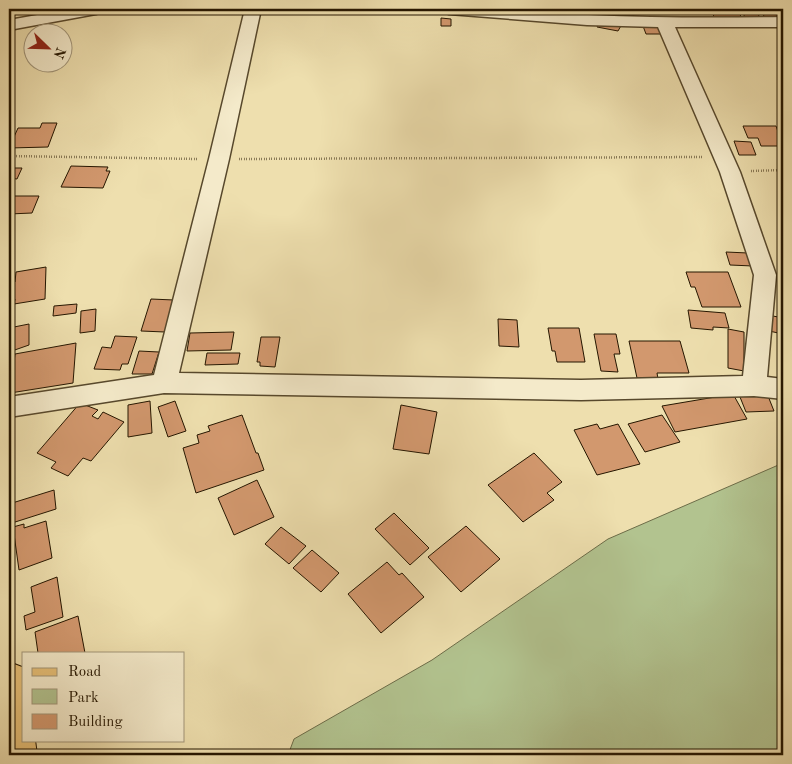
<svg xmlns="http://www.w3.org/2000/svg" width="792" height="764" viewBox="0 0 792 764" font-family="'Old Standard TT',serif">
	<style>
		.green { fill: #b2c38f; stroke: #6c6c48 }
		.building { fill: #d2986e; stroke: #251600 }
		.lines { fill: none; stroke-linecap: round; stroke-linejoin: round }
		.minor-casing { stroke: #57482c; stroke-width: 3 }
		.primary-casing { stroke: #251600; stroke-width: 2 }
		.path { stroke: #251600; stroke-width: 2.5; stroke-dasharray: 0.5 2; stroke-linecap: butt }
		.minor { fill: #f4eaca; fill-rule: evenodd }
		.primary { fill: #e7c077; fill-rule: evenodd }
	</style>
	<rect width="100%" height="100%" fill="#eedfae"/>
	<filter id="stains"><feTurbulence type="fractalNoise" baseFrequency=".004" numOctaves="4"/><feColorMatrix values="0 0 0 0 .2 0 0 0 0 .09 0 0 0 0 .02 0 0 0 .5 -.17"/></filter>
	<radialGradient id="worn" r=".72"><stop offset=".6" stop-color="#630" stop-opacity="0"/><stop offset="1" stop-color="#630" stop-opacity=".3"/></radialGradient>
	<path class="green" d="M783,463V755H288L294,739L432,660L608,539Z"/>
	<path class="building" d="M29,9H58L57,12L27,14Z
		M562,9H580L581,14H563Z
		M583,9H624L623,14Z
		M758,9H783V16L765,17Z
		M719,10H737L742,18L716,19L711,12L720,11Z
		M742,12H756L760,17H745Z
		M441,18L451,19V26H441Z
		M600,21L622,24L618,31L597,27Z
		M643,26H660L663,34H646Z
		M42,123H57L48,147L9,148L18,128H40Z
		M743,126H776L783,146H761L758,138H748Z
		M734,141L751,142L756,155H739Z
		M71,166L108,167L106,171H110L103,188L61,187Z
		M9,168H22L17,179L9,178Z
		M9,196H39L32,213L9,214Z
		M726,252L748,253L753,266L730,265Z
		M46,267L45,299L14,304L15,299L9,300V283L15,282L16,272Z
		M686,272H728L741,307H702L695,287H691Z
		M151,299L174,300L165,332L141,331Z
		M14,300V312L9,313V301Z
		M77,304L76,313L53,316L54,306Z
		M96,309L95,331L80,333L81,311Z
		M688,310L725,313L729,328L713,327V330L691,328Z
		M768,315L783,318V334L769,331Z
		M498,319L517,320L519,347L499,346Z
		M29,324V345L9,352V328Z
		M548,328H579L585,362H557L555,351H552Z
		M728,329L744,332V371L728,368Z
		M234,332L231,350L187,351L190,333Z
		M594,334H616L620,354H614L618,372L601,371Z
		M115,336L137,337L128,364H122L120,370L94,369L102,347L111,348Z
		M261,337H280L275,367L260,366V362H257Z
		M629,341H680L689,373H657L658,379L637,378Z
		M76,343L73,383L10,393L15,354Z
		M139,351L159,352L152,374H132Z
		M207,353H240L238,364L205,365Z
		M766,391L774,411L746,412L738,392Z
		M733,394L747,419L675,432L662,406Z
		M150,401L152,433L128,437V405Z
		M175,401L186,431L168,437L158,407Z
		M80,403L98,410L92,416L98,419L103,412L124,422L91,461L83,458L68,476L51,468L56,462L37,453Z
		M401,405L437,412L429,454L393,449Z
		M242,415L256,453H258L264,470L196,493L183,448L199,443L197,435L210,431L208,426Z
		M662,415L680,442L645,452L628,424Z
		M597,424L600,429L618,424L640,464L597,475L574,430Z
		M534,453L562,482L547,493L554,500L523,522L488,485Z
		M257,480L274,517L234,535L218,498Z
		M54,490L56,509L12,523L9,504Z
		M394,513L429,548L410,565L375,529Z
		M46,521L52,558L19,570L13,527L24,524V528Z
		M466,526L500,559L461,592L428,557Z
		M281,527L306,546L289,564L265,544Z
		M312,550L339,573L321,592L293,568Z
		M387,562L399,575L402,573L424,597L381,633L348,594Z
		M57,577L63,617L26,630L24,616L35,612L31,587Z
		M78,616L85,653H38L35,632Z"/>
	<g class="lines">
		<g class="minor-casing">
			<path id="minor" d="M71,9H104L102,12L96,14L9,30V20Z
				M245,9H261L229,159L179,373L581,380L743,376L754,275L720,172L658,27L587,25L449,14L443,12L441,9C490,6 540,13 589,15C654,18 718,18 783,17V27H675L740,172L776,275L767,377L783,379V399L754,396L581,400L164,393L9,417V397L154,375L209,159Z"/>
		</g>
		<g class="primary-casing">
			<path id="primary" d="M9,662L22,667L24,673V740H35L37,755H9Z"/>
		</g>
		<path class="path" d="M9,156L198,159
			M239,159L703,157
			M751,171L783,170"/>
		<use href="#minor" class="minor"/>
		<use href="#primary" class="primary"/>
	</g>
	<rect width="792" height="764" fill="none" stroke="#eedfae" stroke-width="30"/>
	<rect x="10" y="10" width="772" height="744" fill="none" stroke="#251600" stroke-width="2.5"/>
	<rect x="15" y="15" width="762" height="734" fill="none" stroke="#251600"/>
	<rect x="22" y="652" width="162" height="90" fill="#f4eaca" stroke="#a19579"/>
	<rect x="32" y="668" width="25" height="8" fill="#e7c077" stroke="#a19579"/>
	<text x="68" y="676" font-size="15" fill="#251600">Road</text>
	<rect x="32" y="689" width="25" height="15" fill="#b2c38f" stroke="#a19579"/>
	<text x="68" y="702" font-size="15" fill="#251600">Park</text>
	<rect x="32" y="714" width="25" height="15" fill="#d2986e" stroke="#a19579"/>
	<text x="68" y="726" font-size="15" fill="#251600">Building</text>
	<g transform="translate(48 48) rotate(113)"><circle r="24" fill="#f4eaca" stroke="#a19579"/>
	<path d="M0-4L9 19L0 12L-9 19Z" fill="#8f2418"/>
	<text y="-8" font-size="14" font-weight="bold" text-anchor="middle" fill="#251600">N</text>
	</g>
	<rect width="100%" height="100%" filter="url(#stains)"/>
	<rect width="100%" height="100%" fill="url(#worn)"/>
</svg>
